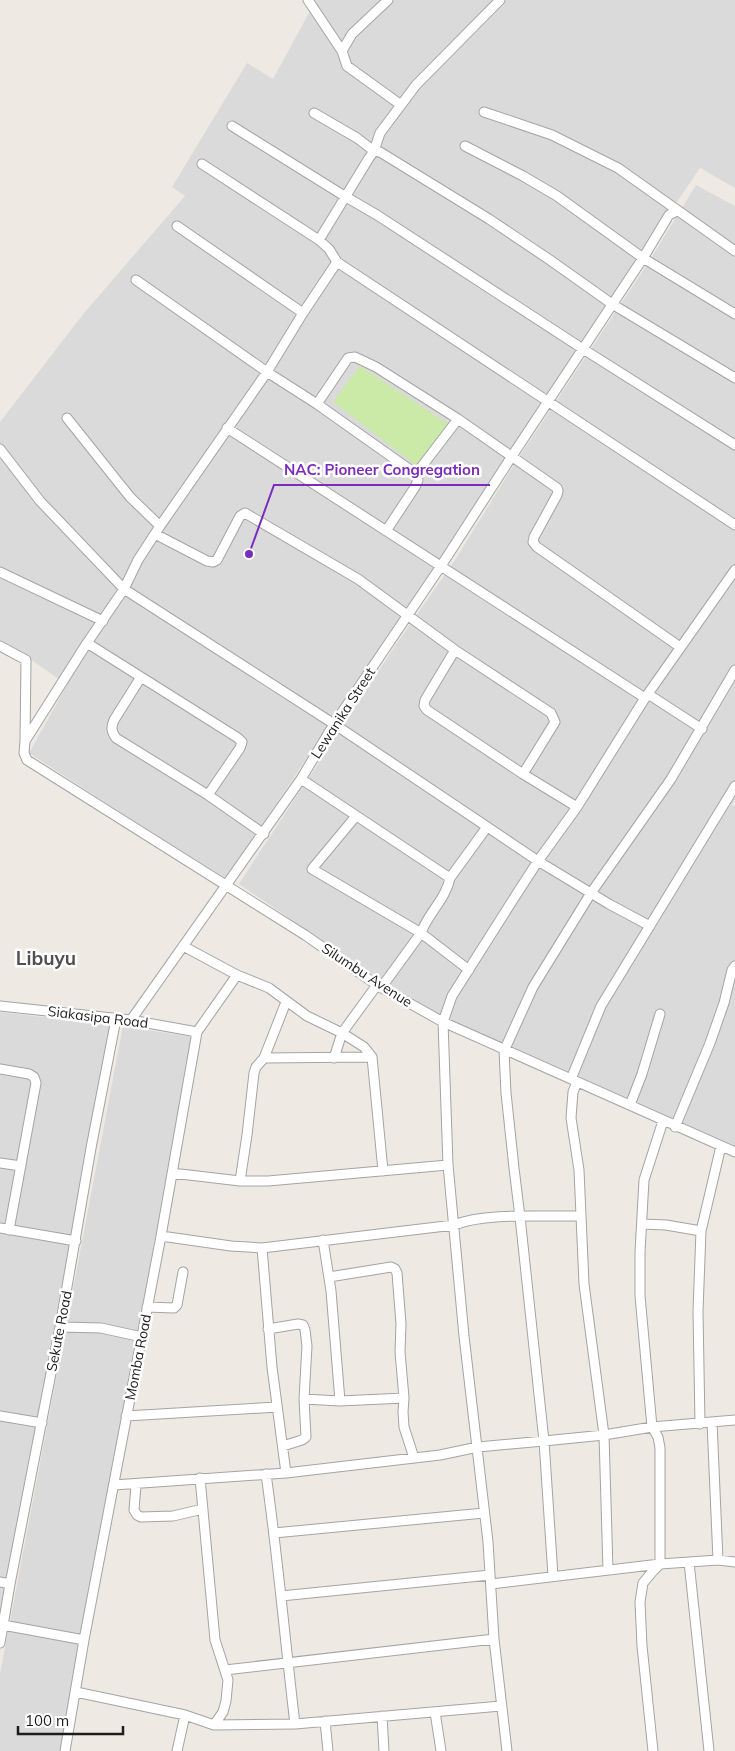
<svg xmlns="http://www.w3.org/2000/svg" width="735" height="1751" viewBox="0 0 735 1751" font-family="Mulish,sans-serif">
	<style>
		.residential { fill: #dbdada }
		.grass { fill: #cbe9a7 }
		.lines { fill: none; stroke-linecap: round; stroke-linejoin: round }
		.minor-casing { stroke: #a4a4a4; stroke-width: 11 }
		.minor { stroke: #fff; stroke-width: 9 }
		.labels { text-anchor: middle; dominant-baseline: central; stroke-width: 5; stroke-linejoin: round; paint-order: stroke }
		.street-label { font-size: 14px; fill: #1d1d1d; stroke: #fff }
		.district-label { font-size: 19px; font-weight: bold; fill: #505050; stroke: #fff }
		.leader { fill: none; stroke: #7b2cbf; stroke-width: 2 }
		.callout-dot { fill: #7b2cbf; stroke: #fff; stroke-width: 2 }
		.callout-label { font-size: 15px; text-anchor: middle; font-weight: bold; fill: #7b2cbf; stroke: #fff; stroke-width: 5; stroke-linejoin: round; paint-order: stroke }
	</style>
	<rect width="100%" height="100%" fill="#eeeae3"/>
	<path class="residential" d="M316,0H735V188L700,168L582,342L513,451L225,880L29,753L67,685L23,654L0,644V422L84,313L185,196L172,187L247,63L273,79Z
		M696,185L735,206V799L732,805L735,806V1147L448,1021L381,980L239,884L397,643L455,560L515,463L646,266Z
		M0,1012L110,1025L36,1428L0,1613Z
		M123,1026L192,1037L61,1751H0V1674Z"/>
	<path class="grass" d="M360,366L448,424L416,465L333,402Z"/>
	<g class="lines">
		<g class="minor-casing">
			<path id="minor" d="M308,0L342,51
				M388,0L352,34L342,51L347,66L401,105
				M484,112L552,135L618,168L735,251
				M314,113L357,138L374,151L380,133L416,85L500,0
				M232,126L346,197L377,215L583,349L735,445
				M465,146L523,176L557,196L643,258L735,314
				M202,164L319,240L329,249L337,262L735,525
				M177,226L303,313
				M319,240L369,158L374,151L380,152L489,219L550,260L612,304L735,378
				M337,262L303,313L267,372L160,526L138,560L124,589L87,643L25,741L24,753L27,760L305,935L377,985L443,1022L735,1152
				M136,280L267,372L317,404L416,474L418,480L415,487L386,531
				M317,404L348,358L355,357L376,367L458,419L557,488L558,491L557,495L534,537L533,542L537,547L680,647
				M67,418L130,497L160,526
				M227,428L645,698
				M0,449L40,501L124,589L334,724L538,861L609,904L650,926
				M416,474L458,419
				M155,534L207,561L213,562L217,560L240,516L245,513L358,579L455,650L551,713L555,722L523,774
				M0,572L103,621
				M87,643L238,738L242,742L240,748L208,795L264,834
				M0,646L26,660L25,741
				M455,650L425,700L424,706L427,710L523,774L577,807
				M141,677L114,720C111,727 111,731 116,738L208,795
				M648,694L702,729
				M301,779L450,878L487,827
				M356,816L312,869L421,933C428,913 446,899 450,878
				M183,946L237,975L269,988L307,1016L342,1033L364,1047L372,1057L383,1171
				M381,988L421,933L469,970
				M0,1006L131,1020L197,1032
				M131,1020L301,779L334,724L441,566L512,456L643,258L669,215L677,211
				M264,1058L372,1057
				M334,1058L342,1033L377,985
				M0,1069L29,1074L34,1077L36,1083L9,1230
				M571,1079L601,1006L735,786
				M577,1082L573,1092L571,1118L579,1170L584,1284L604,1435L608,1570
				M630,1105L642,1074L660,1014
				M675,1127L710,1043L724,1003L732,970L735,966
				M0,1163L21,1166
				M172,1173L240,1181H268L448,1165
				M240,1181L247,1135L254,1073L256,1067L264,1058L286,1002
				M642,1224L666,1225L701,1231L698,1311L700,1424
				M0,1228L76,1241
				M701,1231L721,1146
				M161,1236L231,1246L262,1248L454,1225C486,1212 544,1217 580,1216
				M323,1240L331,1291L340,1401
				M262,1248L272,1367L286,1473
				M329,1277L391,1267L395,1269L397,1273L401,1324L400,1352L404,1398L403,1412L404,1427L414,1458
				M147,1307L174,1308L177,1305L183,1272
				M60,1327L101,1328L142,1337
				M268,1329L298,1324L303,1325L305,1330L307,1346L304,1399L306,1437L302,1440L283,1446
				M304,1399L340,1401L404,1398
				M0,1416L42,1423
				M126,1416L277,1407
				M712,1422L718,1560
				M266,1474C278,1558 285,1641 295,1724
				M200,1478L215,1640L228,1680L226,1701L223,1712L214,1725
				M114,1485L286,1473L440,1455L478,1447L544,1441L604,1435L652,1427L735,1420
				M136,1485L134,1510L137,1515L141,1517L173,1516L203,1509
				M274,1533L484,1513
				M689,1562L709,1751
				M553,1576L544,1441L520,1217L514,1168L506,1093L504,1051L533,987L591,893L671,779L735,670
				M0,1582L10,1584
				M491,1584L660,1564L718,1560L735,1562
				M281,1596L490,1575
				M3,1625L84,1640
				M0,1643L10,1584L60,1327L91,1148L116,1019
				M225,1670L494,1639
				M76,1692L185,1715L214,1725L295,1724L501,1706
				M435,1712L441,1751
				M382,1716L384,1751
				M325,1721L328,1751
				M65,1751L84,1640L161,1236L197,1032L237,975
				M177,1751L185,1715
				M507,1751L494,1639L488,1542L464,1336L448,1165L443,1022L452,996L516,895L538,861L577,807L645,698L735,570
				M653,1751L642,1646L640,1602L643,1583L653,1571L660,1564V1448L658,1437L652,1427L640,1296V1252L644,1180L663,1121"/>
		</g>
		<use href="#minor" class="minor"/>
	</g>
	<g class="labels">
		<g class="street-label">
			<text transform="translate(343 713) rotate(-57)">Lewanika Street</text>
			<text transform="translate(367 975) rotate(33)">Silumbu Avenue</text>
			<text transform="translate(98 1017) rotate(7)">Siakasipa Road</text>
			<text transform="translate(59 1331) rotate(-79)">Sekute Road</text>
			<text transform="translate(138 1357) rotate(-79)">Momba Road</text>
		</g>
		<g class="district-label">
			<text x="46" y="958">Libuyu</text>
		</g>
	</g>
	<path class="leader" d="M249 554L274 485H490"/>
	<circle class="callout-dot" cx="249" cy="554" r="5"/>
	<g class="callout-label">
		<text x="382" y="475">NAC: Pioneer Congregation</text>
	</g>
	<path d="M18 1726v8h105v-8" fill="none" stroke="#1d1d1d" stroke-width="2.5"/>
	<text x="25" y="1726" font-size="15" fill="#1d1d1d" stroke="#ffffff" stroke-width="4" paint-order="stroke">100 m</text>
</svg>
